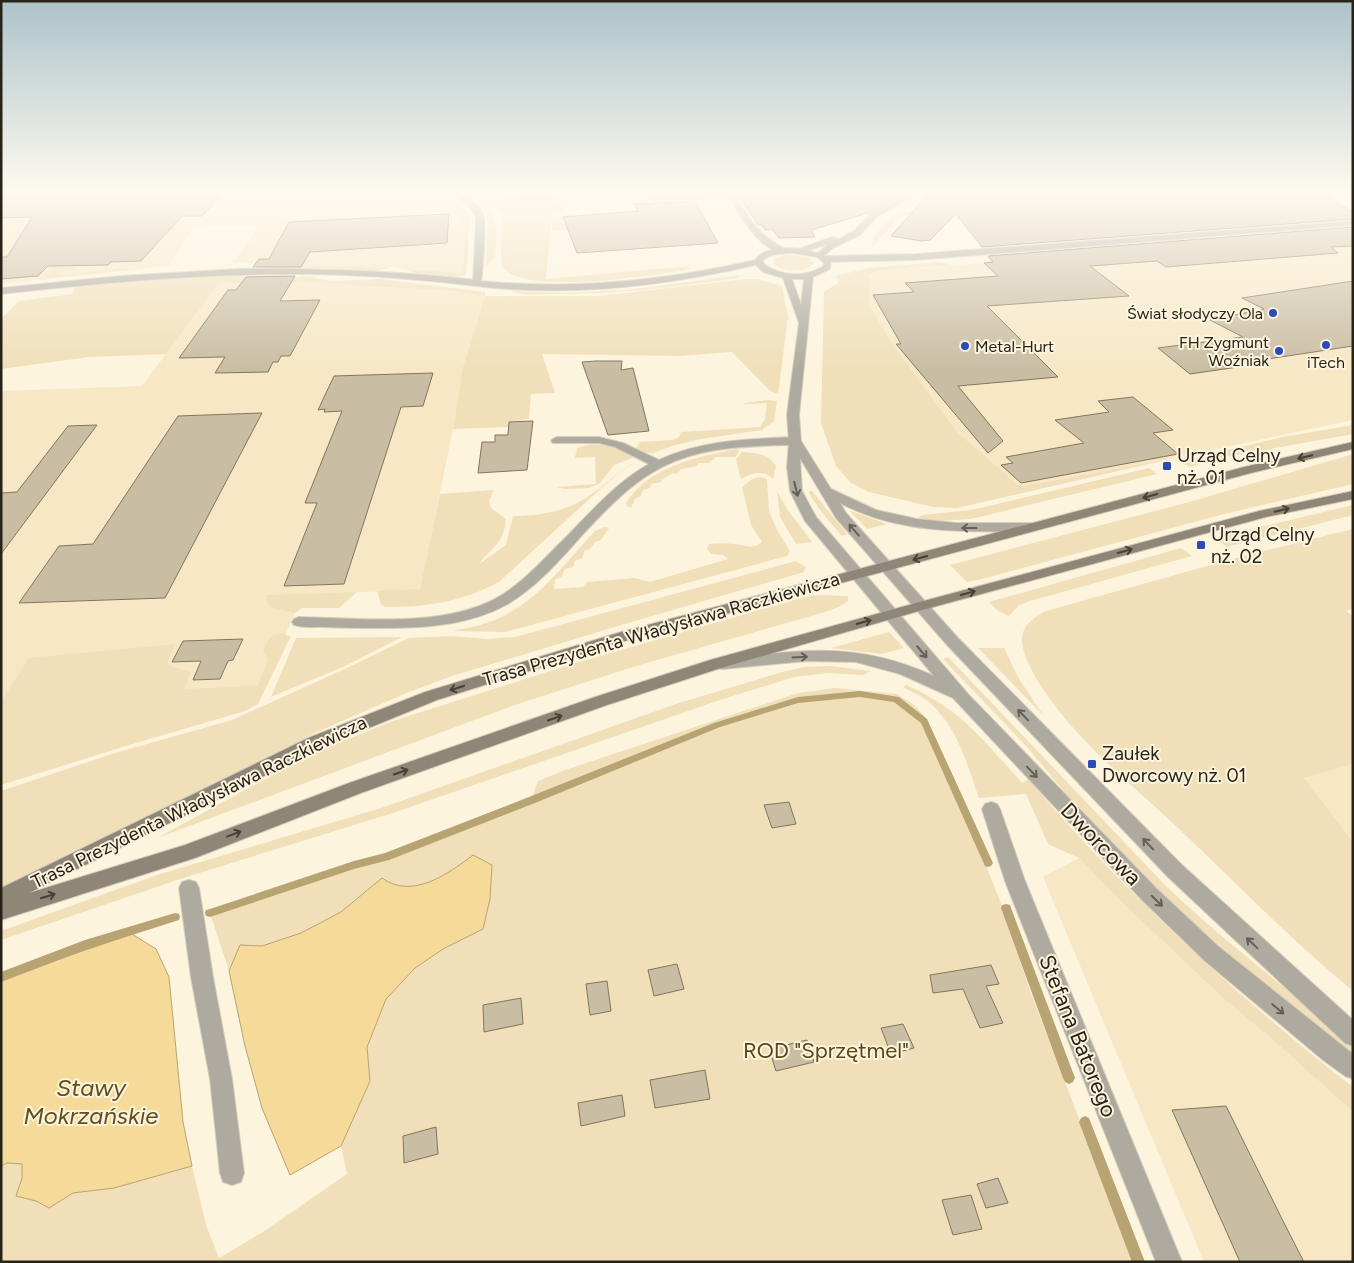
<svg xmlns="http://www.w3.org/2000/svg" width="1354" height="1263" viewBox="0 0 1354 1263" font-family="Figtree,sans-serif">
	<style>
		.built { fill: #f7e7c5 }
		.green { fill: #f0dfb9 }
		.water { fill: #f5da9a; stroke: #b8a373 }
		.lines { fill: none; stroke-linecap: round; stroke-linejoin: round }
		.stream { fill: #b8a373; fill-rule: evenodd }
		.building { fill: #c9bda3; stroke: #81765d }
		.pedestrian-casing { stroke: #d7cebb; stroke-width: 2 }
		.minor-casing { stroke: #d7cebb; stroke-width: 2 }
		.tertiary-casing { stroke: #d7cebb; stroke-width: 2 }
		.secondary-casing { stroke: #d7cebb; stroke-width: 2 }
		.pedestrian { fill: #afaa9f; fill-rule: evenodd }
		.minor { fill: #afaa9f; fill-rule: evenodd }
		.tertiary { fill: #afaa9f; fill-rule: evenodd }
		.secondary { fill: #8e8676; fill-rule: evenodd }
		.oneway { stroke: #474135 }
		.oneway2 { stroke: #656055 }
		.poi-dot { fill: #2c4bbb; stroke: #fdf4de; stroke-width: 2 }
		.labels { text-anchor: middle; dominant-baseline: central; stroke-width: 4; stroke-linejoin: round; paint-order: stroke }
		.far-poi-label { font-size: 16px; fill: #282319; stroke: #fdf4de; text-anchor: end }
		.poi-label { font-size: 19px; fill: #282319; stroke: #fdf4de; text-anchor: start }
		.street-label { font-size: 19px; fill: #282319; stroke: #fdf4de }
		.near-street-label { font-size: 22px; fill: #282319; stroke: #fdf4de }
		.near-park-label { font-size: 22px; fill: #594616; stroke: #fdf4de }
		.near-water-label { font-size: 24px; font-style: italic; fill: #614e1e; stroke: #fdf4de }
	</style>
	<rect width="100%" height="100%" fill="#fdf4de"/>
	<path class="built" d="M1,193H443L455,202L464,232L463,274L390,267L233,263L259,226L194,227L169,266L1,284Z
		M1353,229V420L1183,456L1020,488L957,432L892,343L869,305V276L877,271L1041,259Z
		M295,282L452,291L485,296L463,367L453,429L420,590L303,594L255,704L1,785V391L142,386L219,283Z
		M1353,764V842L1304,778Z
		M1079,858L1125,905L1225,1000L1271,1038L1353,1112V1262H1204L1043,877Z"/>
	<path class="green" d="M530,193H551L556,198L569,196L568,193L576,195L593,193H636L560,198L561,202H556V204L563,205L565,212L554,214L553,208L552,217L572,215L573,219L561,220L568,228L657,224L553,231L551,220L546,279L699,265L688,267L690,269C658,275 523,296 504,268C498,260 503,227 502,215L486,201Z
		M916,202L940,209L900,216L871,249L874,236L894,214L919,210L922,206Z
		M456,205L461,206L469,215L468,259L465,275C452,280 417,276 405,269L463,273L464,232Z
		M487,207C501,219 495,241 495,258L486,266L488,221L483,208Z
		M162,225L187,226L181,229L169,231L65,264V266L76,267L75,270L59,272L58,274L62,275L126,268L130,270L43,279L95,230Z
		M796,255L810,258L814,264C804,273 782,272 773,263L774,259L783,255Z
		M939,262L952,265L877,271L869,275V305L892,343L957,432L1020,487L1183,456L957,508L933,507L869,492L851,483L836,466L821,423L824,292L839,282L835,276L868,268Z
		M256,264L390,267L377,271L339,270L333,268L286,269L257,267Z
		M224,275L281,279L307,276L332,281L380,279L485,292V296H599L746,279H758L782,286L788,317L778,394L770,391L732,352L678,356L542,354L555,393L531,394L529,419L509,422L508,427L453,429L463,367L485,296L452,291L295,282L219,283L166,354L89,357L1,369V319L19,301L72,294L75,288L81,286Z
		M739,275V278C675,287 611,295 546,294C536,294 521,296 512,291L560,293L628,290Z
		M767,400L777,401L774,421L762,430L701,439L675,445L653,453L640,452L636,449L640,442L673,440L679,437L681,432L760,427L765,419L767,403L744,404L743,403Z
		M1353,425V434L1226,457L1189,467L1181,461L1283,437Z
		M592,444L614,446L635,457L614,465L600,483L589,488L565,489L556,487L596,484L595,457L575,458L577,448Z
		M737,449L739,452L735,457H716L709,463H699L697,466L681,469L678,473L671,474L661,480V482L651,484L650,488L643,490L641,496L635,499L631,508L627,506L626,503C649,466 698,457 737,449Z
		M742,452C756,453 768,453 776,466L773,479C764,469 751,473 741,479L736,459Z
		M1353,454V484L1224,514L978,580L967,582L950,565L1193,501Z
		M637,461L621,471L598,491L500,581C464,602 426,607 385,607L381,604L377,591L420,589L440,494L494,490L489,501L491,508L506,519C504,545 491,547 479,564L506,545L513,516C544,516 571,510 596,491C610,480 621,469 637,461Z
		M1149,468L1157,474L971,519L938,521L918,518L922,515L971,510Z
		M760,477L767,479L769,511L777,530L790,551L787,556L505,632L452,631C468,628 484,625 499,618C538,601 567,561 595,531L605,527L609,528L601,540L595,542L590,549L585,550L582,558L575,561L573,567L565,569L562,576L555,580L554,589L583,587L587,582L635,578L650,582L728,559L723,555L711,554L707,549L709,544C717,543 726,543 734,544C745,545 753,550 762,542L751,525L742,487L752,479Z
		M777,491L787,509L812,542L796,544L780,517Z
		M810,491H812L847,534L842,536C830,522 818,509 809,493Z
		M1353,505V515L1227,547L1214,538Z
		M850,511H851L887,524L867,529Z
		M1353,529V609L1346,611L1353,616V764L1304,778L1353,842V991C1291,940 1236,883 1178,828C1138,790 1094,755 1059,711C1045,692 1025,666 1022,642C1021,626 1034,617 1046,611L1232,559Z
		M1181,548L1192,556L1030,601L1019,605L1009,616L997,610L989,602Z
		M796,561L806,567L804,572L618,626L452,676L404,694L315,733L59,861L1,887V791L115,753L232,720L349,667L409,638L451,636L487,639L515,637Z
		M357,592L339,608H302L295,613L271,607L267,602V595Z
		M819,595L848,596V601L839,607L825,612L636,666L515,705L157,838L313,753L393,721L566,666L804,597Z
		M889,632L904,648L882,654L831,648Z
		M286,633L285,635L291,636L258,704L245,711L126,746L1,785V702L29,658L175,644L167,665L191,672L184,689L258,686L268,659L263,651L268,640L273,635Z
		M402,637L345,666L271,697L296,638Z
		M978,648H1004L1019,679L1044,716Z
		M948,657L1166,886C1225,943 1292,991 1353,1046V1059L1241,966L1164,895L1067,795L1028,748L943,659Z
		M831,666L871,671L863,675L828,673L794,677L720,700L396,812L180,879L1,940V931L157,875L381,808L679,703L782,672L804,667Z
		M906,685C961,709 983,740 1022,783L1028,779C1125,893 1235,995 1353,1087V1112L1271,1038L1225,1000L1125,905L1079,858L1048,844L1026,794L979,798C967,764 958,728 930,703C923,696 911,692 903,687Z
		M835,688L897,694L914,705L924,716L935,739L999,898L1030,991L1134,1262H1V1166L7,1163H22V1178L16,1196L36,1201L49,1208L73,1193L114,1188L192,1166L206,1225L219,1258L263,1232L347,1174L341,1146L370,1081L367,1047L386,999L415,968L443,949L473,855C448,874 412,900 382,878L341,912L301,933L262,946L240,945L229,971L210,913L354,865L386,857L531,800L538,781L565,770L798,693Z"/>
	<path class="water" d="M473,855L492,865L490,899L483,929L443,949L415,968L386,999L367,1047L370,1081L341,1146L290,1175L262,1108L245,1046L229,971L240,945L262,946L301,933L341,912L382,878C412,900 448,874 473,855Z
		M132,934L156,949L169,977L183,1122L192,1166L114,1188L73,1193L49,1208L36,1201L16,1196L22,1178V1164L7,1163L1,1166V979Z"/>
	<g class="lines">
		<path class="stream" d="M860,691L899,697L927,719L993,863L991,866L988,867L985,866L921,723L894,702L860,697L798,703L720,727L535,803L389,860L354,869L210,917L206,916L205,913L206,910L210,909L354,861L385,853L529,797L714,723L798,697Z
			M1006,904L1010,905L1011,908L1075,1078L1073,1082L1069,1084L1065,1082L1063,1078L1001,908L1002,905Z
			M175,913L179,914L180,917L179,920L85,950L1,982V972L85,940Z
			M1085,1116L1089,1118L1145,1262H1132L1079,1122L1081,1118Z"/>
	</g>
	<path class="building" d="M1,193H224L202,216H182L141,261L111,262L108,265L48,266L38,276L1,279V257H7L32,217L1,218Z
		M763,193H905L868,213L811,230L815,237L779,238L772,229L765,230L762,225H758L740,197Z
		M929,193H1320L1353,212V219L982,247L956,214L930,240L921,241L891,236Z
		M695,201L718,243L577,253L563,217L638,211L634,204Z
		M449,214L447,243L310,252L301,267H253L259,259H269L289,222Z
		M1353,227V246L1331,247L1338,253L1166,267L1157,261L1090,266L1129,296L987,306L1058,377L958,386L1003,441L988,453L896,344H901L873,295L914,292L905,283L998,276L984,263L993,262L988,256Z
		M295,276L280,301L320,300L290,356H281L278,362H273L268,372L215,373L225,357L179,358L228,290H236L246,277Z
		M1353,281V346L1235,364L1238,367L1190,374L1158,348L1243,337L1210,320L1264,309L1242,298Z
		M596,361H622L621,370L633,368L649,431L608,435L582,362Z
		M433,373L423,406L401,407L344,584L284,586L317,503H305L342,411L324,412L325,409L318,410L334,376Z
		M1133,397L1173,430L1153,433L1178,454L1021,483L1001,465L1013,463L1006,457L1084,443L1055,420L1109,412L1098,401Z
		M262,413L165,598L19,603L59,546L93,544L178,416Z
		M533,421L527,470L478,473L482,442H495V435H508L509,422Z
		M97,425L48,491L1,554V493L17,492L68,426Z
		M243,639L233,660L228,661L220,679L193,680L201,661L172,662L183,641Z
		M789,802L796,824L772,828L764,805Z
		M677,964L684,989L654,996L648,970Z
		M991,965L999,984L986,986L1003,1023L980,1028L963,989L933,993L930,975Z
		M607,981L611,1011L590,1015L586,984Z
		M521,998L523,1024L484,1032L483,1005Z
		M903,1024L914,1048L891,1054L881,1028Z
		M807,1040L814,1062L776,1071L769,1049Z
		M705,1070L710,1099L655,1108L650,1080Z
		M622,1095L625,1116L581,1126L578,1103Z
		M1226,1106L1284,1223L1304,1262H1240L1172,1110Z
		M436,1127L438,1154L404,1163L403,1136Z
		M998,1178L1008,1203L986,1208L977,1184Z
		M971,1195L982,1229L953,1235L942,1200Z"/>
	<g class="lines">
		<g class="pedestrian-casing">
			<path id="pedestrian" d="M189,880L196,882L199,888L213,977L232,1079L244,1173L241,1182L232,1185L223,1182L220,1173L210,1079L191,977L179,888L182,882Z"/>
		</g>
		<g class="minor-casing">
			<path id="minor" d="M715,193H761L736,196C748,218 761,237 784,248V252C762,254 738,213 729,197L654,201L650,199L654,197Z
				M909,193H919L877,217L860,235L833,248L823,257L816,255L828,244L800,253L796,250L832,237L839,239L854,231L871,213Z
				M1353,221V225L915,260L826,262L822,259L826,256L915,254Z
				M238,269C318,268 397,271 476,280L480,283L476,286C417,279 357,274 298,274C198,274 100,283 1,294V288L120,276Z
				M557,437H599L623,443L659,460C701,440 749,439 795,437L801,441L795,445C748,446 697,446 655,471C627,487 606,510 584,533C561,559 536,588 506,605C470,625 425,628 385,628C364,628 344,628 324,627C314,627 303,628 294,625L292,622L294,619L299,617C359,618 440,628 495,599C519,586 539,564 558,545C587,517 613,484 649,464L615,447L599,443H553L551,441L553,439Z
				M991,802L997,804L1000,809L1025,881L1182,1262H1156L1005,881L982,809L985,804Z"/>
		</g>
		<g class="tertiary-casing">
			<path id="tertiary" d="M454,193C466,193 481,204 484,217C486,225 483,271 481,281C574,290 664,281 755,260C768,241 815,247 831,260L830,269L813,277L799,415L801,441L831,489L876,510L917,519L956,523H1035L1042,527L1035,531C969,532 900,535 840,503L846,513L958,638L1182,865L1353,1020V1046L1345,1043L1168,877L948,646L836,518L800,458L802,491L816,517L968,694L1157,889L1219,947L1353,1054V1079L1345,1076L1323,1060L1205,961L1143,901L953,698L900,674L856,662L806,661L723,669L717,668L715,664L717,660L723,659C805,650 856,641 934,676L805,521L790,491L787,467L789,441L787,415L799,323L783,278L763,272L756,265C681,282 606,293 530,290C511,289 491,289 473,285L476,216L467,204ZM792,253L817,257L824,263L823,266C805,278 781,276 764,264L763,260C771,253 782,254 792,253ZM792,279H804L801,305Z"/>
		</g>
		<g class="secondary-casing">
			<path id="secondary" d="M1353,442V449L1251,473L625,641L437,700L320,748L29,893L185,845L349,783L595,697L710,660L916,603L1259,511L1353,491V499L1266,517L926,609L721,668L607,705L361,793L195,858L1,920V888L308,738L425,692L621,632L1244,467Z"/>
		</g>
		<use href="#pedestrian" class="pedestrian"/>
		<use href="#minor" class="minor"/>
		<use href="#tertiary" class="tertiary"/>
		<use href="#secondary" class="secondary"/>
	</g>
	<defs><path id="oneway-shaft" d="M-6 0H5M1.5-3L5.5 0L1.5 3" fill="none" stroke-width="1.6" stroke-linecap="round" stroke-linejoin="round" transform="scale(1.25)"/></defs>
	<g class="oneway">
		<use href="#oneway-shaft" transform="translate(1305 457) rotate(167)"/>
		<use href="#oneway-shaft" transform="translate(1150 496) rotate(165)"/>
		<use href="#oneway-shaft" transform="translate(1282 510) rotate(-13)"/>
		<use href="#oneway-shaft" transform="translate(1125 551) rotate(-15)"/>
		<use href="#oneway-shaft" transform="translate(920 558) rotate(165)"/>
		<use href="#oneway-shaft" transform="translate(968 593) rotate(-15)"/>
		<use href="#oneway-shaft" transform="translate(864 622) rotate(-16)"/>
		<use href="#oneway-shaft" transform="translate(457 688) rotate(162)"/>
		<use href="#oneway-shaft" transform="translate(555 718) rotate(-19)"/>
		<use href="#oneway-shaft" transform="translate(401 772) rotate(-19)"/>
		<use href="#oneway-shaft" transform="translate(234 834) rotate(-21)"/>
		<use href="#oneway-shaft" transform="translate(48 896) rotate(-17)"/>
	</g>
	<g class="oneway2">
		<use href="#oneway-shaft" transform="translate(796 489) rotate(76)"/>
		<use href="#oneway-shaft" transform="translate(969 528) rotate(180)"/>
		<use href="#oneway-shaft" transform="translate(854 530) rotate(-131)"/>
		<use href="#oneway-shaft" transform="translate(922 652) rotate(50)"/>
		<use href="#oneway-shaft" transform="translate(800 657) rotate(-3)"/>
		<use href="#oneway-shaft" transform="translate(1023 715) rotate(-134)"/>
		<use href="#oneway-shaft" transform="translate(1032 772) rotate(46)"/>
		<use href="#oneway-shaft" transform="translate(1148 844) rotate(-134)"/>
		<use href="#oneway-shaft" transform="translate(1157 901) rotate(44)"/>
		<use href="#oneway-shaft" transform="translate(1252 943) rotate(-137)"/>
		<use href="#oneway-shaft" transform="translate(1278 1009) rotate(40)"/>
	</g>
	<linearGradient id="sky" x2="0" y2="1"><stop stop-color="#adc3c9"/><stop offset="0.52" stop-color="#fefaf0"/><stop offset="1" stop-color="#fefaf0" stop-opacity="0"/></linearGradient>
	<rect width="1354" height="370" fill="url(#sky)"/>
	<g class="poi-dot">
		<circle cx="1273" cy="313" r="5"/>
		<circle cx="1326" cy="345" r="5"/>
		<circle cx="965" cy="346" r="5"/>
		<circle cx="1279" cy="351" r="5"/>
		<rect x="1162" y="461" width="10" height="10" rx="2.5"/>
		<rect x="1196" y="540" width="10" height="10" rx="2.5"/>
		<rect x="1087" y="759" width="10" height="10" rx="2.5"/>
	</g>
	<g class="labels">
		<g class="far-poi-label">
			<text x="1263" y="313">Świat słodyczy Ola</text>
			<text x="1269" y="342">FH Zygmunt<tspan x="1269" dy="18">Woźniak</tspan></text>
			<text x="975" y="346" text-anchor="start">Metal-Hurt</text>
			<text x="1326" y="362" text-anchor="middle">iTech</text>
		</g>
		<g class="poi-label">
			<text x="1177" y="455">Urząd Celny<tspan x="1177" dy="22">nż. 01</tspan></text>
			<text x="1211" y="534">Urząd Celny<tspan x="1211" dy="22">nż. 02</tspan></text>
			<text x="1102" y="753">Zaułek<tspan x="1102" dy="22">Dworcowy nż. 01</tspan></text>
		</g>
		<g class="street-label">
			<text transform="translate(661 629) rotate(-16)">Trasa Prezydenta Władysława Raczkiewicza</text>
			<text transform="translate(199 802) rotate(-26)">Trasa Prezydenta Władysława Raczkiewicza</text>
		</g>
		<g class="near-street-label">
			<text transform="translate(1101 844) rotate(46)">Dworcowa</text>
			<text transform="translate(1078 1036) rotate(68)">Stefana Batorego</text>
		</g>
		<g class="near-park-label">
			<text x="826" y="1050">ROD "Sprzętmel"</text>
		</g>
		<g class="near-water-label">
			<text x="91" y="1087">Stawy<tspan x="91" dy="28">Mokrzańskie</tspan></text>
		</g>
	</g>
	<rect width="1354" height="1263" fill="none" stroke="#282319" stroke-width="5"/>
</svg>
